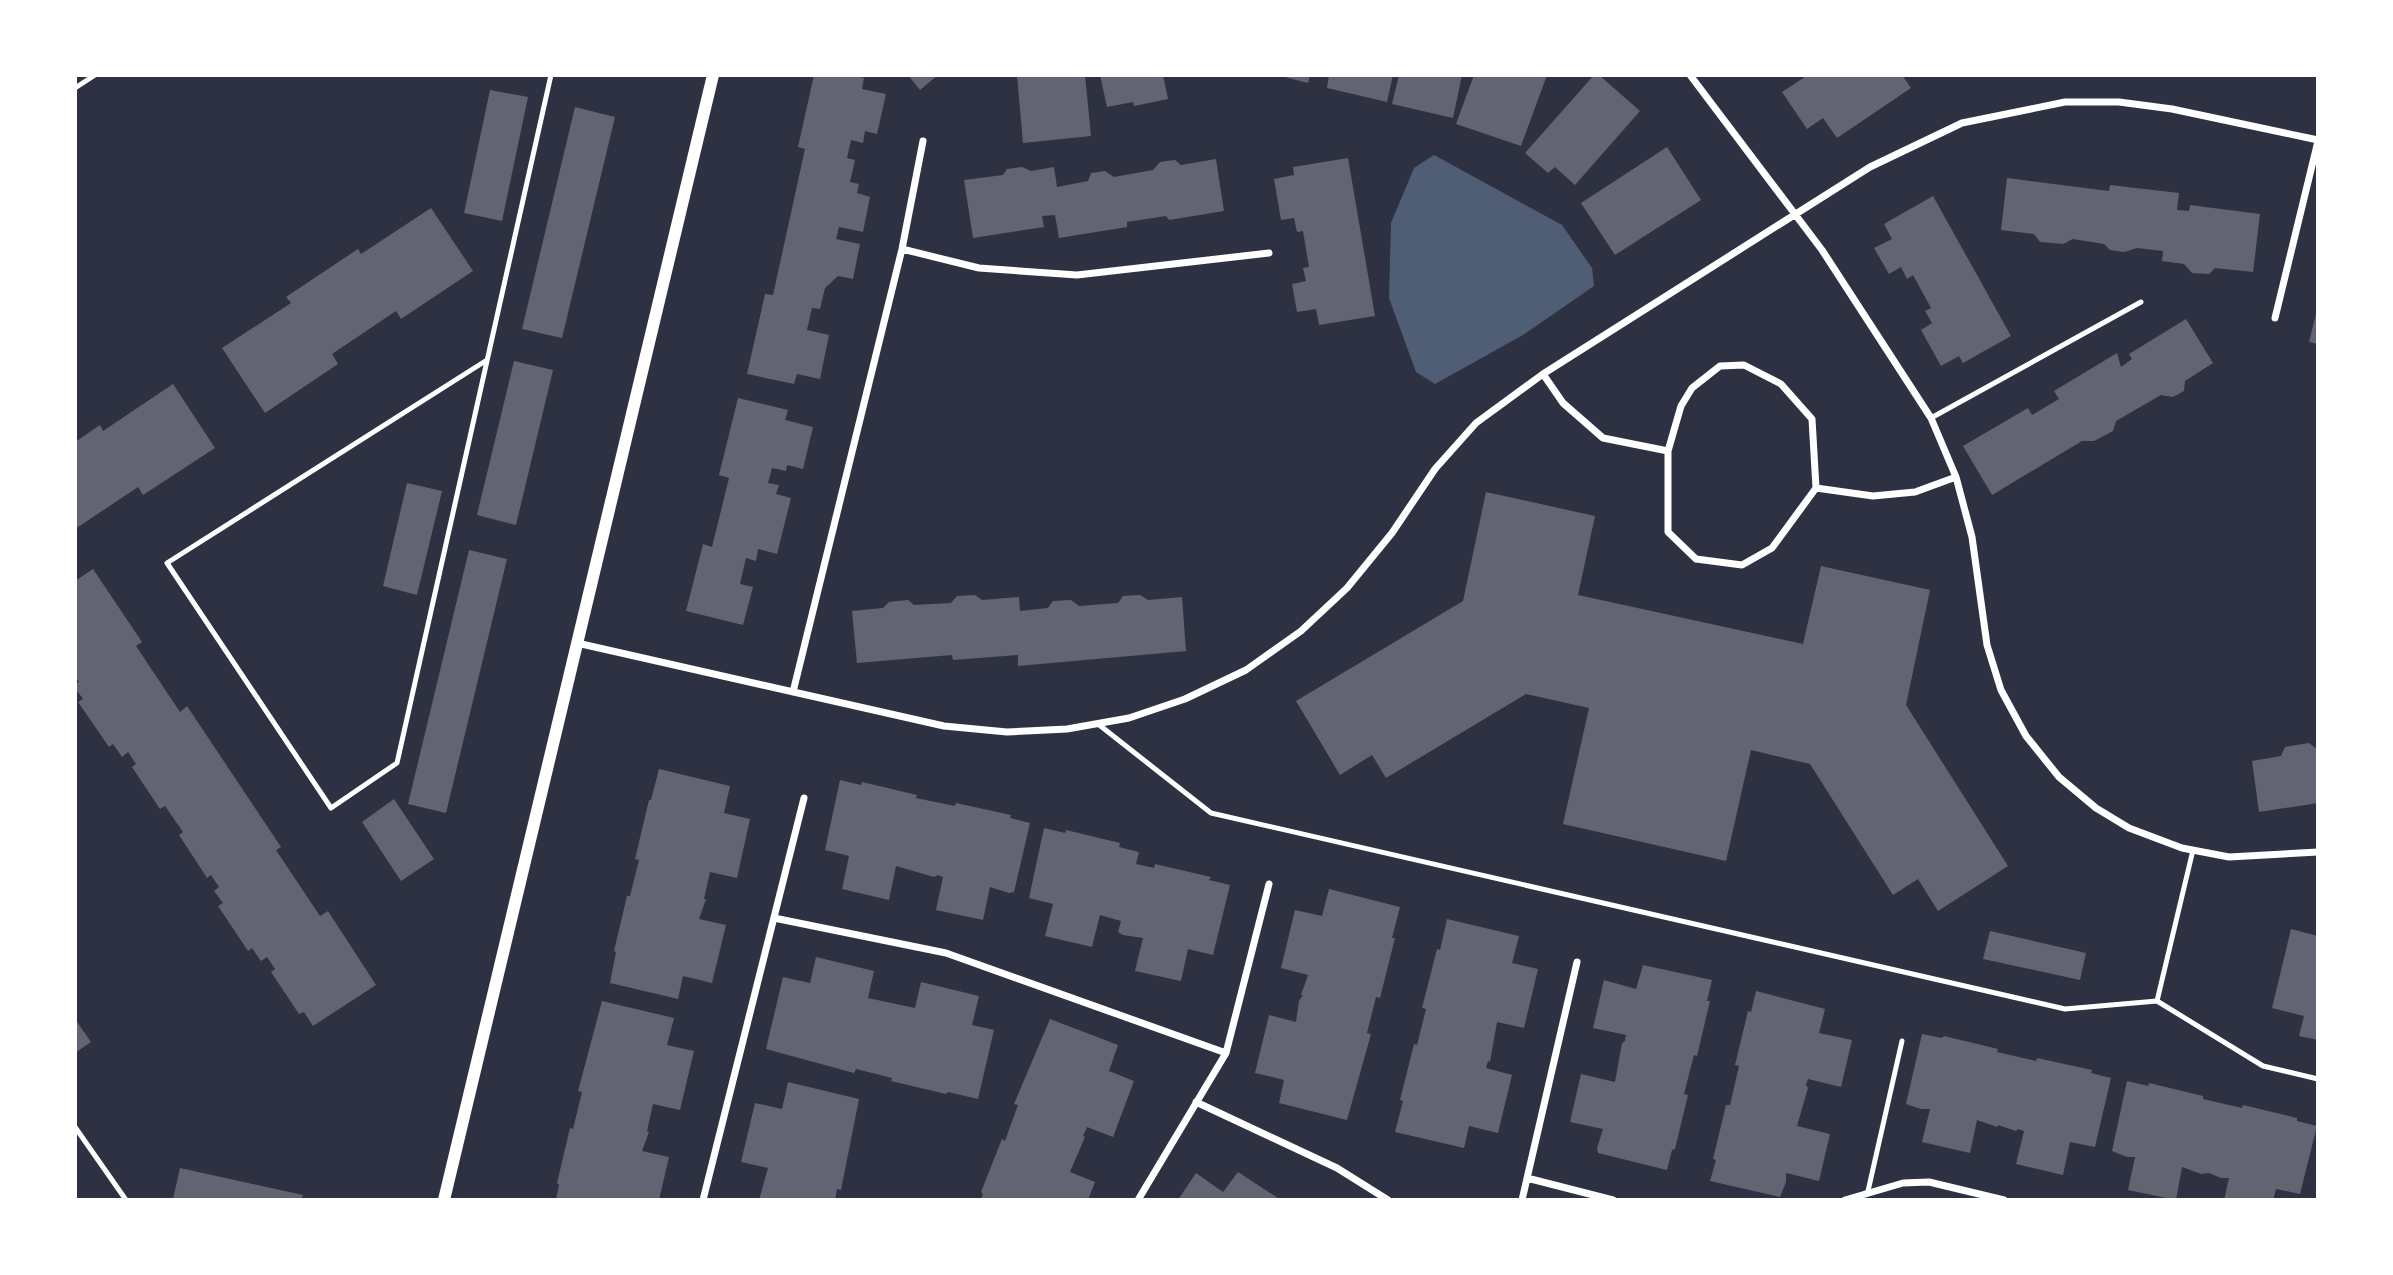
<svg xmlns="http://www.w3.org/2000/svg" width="2393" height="1275" viewBox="0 0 2393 1275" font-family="Montserrat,sans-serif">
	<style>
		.water { fill: #4f5d75 }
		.building { fill: #626471 }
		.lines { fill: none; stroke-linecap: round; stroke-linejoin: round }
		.service { stroke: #fff; stroke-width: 5 }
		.minor { stroke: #fff; stroke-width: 7 }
		.tertiary { stroke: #fff; stroke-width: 12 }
	</style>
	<rect width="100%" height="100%" fill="#2d3142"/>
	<path class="water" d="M1434,155L1562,225L1592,268L1594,286L1523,335L1435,384L1416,372L1389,298L1391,223L1414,168Z"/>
	<path class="building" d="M814,75H853L864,78L862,89L886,94L877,134L865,131L863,143L851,140L847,158L855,160L850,182L859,184L857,193L870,197L863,232L839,227L836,239L860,244L853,279L838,276L825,288L820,309L812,308L807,330L829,335L820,379L797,374L794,384L747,374L765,294L773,295L805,149L798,147Z
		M908,75H938L920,90Z
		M1017,75H1085L1091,136L1023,143Z
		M1100,75H1163L1168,99L1134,106L1133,102L1107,107Z
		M1277,75H1310L1308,83Z
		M1329,75H1393L1387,102L1327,88Z
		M1399,75H1462L1453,118L1392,104Z
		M1474,75H1547L1521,146L1456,124Z
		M1594,75H1599L1640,111L1575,185L1555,167L1548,173L1525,153Z
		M1808,75H1902L1911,88L1837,138L1823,118L1807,129L1782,92Z
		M490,90L528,97L502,221L464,213Z
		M575,107L615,117L562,338L522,329Z
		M1667,147L1701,200L1615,255L1581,203Z
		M1348,158L1375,316L1319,325L1316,309L1297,312L1292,284L1306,281L1303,268L1309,267L1303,231L1297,232L1294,218L1281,220L1274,179L1294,175L1293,167Z
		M1216,159L1224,211L1169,220L1166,216L1127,222V227L1059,238L1055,215L1042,216L1044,227L973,238L964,180L1003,175L1007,169L1022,167L1031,171L1054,167L1057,187L1088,181L1091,173L1105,171L1114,177L1153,170L1160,162L1175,160L1181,165Z
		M2007,178L2109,191L2110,185L2179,193L2177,210L2189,211L2190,205L2260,214L2253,272L2215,268L2209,274L2192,273L2184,264L2162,261L2163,251L2137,248L2124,252L2110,250L2104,244L2073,239L2063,244L2040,242L2034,234L2001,230Z
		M1933,196L2011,336L1963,363L1959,356L1941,366L1921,330L1932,323L1925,311L1931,308L1913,275L1907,279L1901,267L1889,274L1874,248L1892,239L1884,224Z
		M431,208L473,271L401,319L396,311L332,354L338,364L265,413L222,348L291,303L286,297L358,249L361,254Z
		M2317,310H2318V344L2309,342Z
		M2186,319L2213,363L2185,381L2184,391L2173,397L2161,395L2116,421L2113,431L2094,441H2082L1992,495L1963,446L2028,408L2032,415L2059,399L2054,391L2117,353L2121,367L2132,359L2129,354Z
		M514,361L553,370L516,525L477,515Z
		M173,384L215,448L143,495L138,487L75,529V442L100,425L103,431Z
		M738,398L788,410L785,420L813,427L803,469L787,465L786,471L772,468L768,483L779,485L776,494L791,498L777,554L758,549L756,561L746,558L740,584L753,587L743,625L686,611L703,544L712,547L729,478L719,475Z
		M407,483L442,491L417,595L383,586Z
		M1486,492L1595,516L1578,595L1803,644L1821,566L1930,590L1906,705L2008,866L1938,911L1918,879L1893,895L1810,764L1751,750L1726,861L1563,824L1589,708L1526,694L1386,778L1372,755L1340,775L1296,701L1463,601Z
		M469,550L507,559L446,813L408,804Z
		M93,569L142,642L136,646L180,712L187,706L281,847L276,850L320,916L328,911L376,985L313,1026L304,1012L299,1014L271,972L275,969L267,957L261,961L252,948L248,951L218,906L223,903L214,891L219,887L211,875L207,878L179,835L183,832L165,806L160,809L132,767L136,764L128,752L122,757L113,744L109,747L78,702L83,699L75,688V684L79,682L75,677V581Z
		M975,595L982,600L1019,597L1020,611L1048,608L1053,601L1071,600L1079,606L1118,603L1123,596L1140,595L1148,600L1182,597L1186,651L1018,666V655L953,660L952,655L857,663L852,611L883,608L889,602L908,600L914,605L951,603L957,596Z
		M2309,743L2318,750V803L2259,812L2252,761L2281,756L2285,747Z
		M659,769L730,786L724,813L750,819L737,878L710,872L704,899H706L699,919L726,925L712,983L683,976L678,999L610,983L616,952L614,951L627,896H630L639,860L635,859L649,800H651Z
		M840,780L861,785L862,782L917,795L916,798L955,806L956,803L1011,815L1010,818L1030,823L1014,892L1009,893L990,887L983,920L936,910L943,877L938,875L934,877L896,866L889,900L842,889L849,856L825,850Z
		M394,799L434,859L401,881L362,822Z
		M1044,828L1065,833L1066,830L1120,843L1119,847L1139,852L1136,864L1154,868L1155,864L1211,877L1209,880L1230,885L1213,955L1188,949L1181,981L1135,971L1143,938L1123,935L1118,932L1121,921L1100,915L1092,947L1045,936L1053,904L1029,898Z
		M1329,889L1400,907L1392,938H1395L1380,998L1376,997L1367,1033L1371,1034L1347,1120L1279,1103L1284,1080L1255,1073L1269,1015L1296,1022L1299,1001L1303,995H1301L1308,975L1281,968L1295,910L1322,916Z
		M1447,919L1519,936L1512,963L1538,969L1524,1028L1497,1022L1490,1062L1488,1061L1486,1068L1512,1075L1498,1133L1469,1126L1464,1148L1395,1132L1403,1101L1400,1100L1414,1044L1417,1045L1426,1009L1422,1008L1437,949L1440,950Z
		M2291,929L2318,936V1040L2299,1036L2304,1016L2272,1008Z
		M1990,931L2086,953L2080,980L1983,959Z
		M816,957L874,971L868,998L915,1008L921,982L979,996L972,1025L994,1030L978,1099L948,1092L946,1094L891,1081L892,1078L856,1069L854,1073L766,1049L783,977L810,983Z
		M1643,965L1712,980L1707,1001H1710L1697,1056L1694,1055L1684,1094L1688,1095L1675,1149L1672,1150L1667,1170L1598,1153L1597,1148L1603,1129L1570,1122L1581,1074L1615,1082L1622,1043L1625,1041L1626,1035L1593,1028L1604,980L1636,989Z
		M1756,991L1825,1009L1819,1033L1852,1040L1841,1087L1808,1079L1806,1085L1808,1088L1797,1126L1830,1134L1819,1181L1786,1173V1182L1780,1197L1710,1181L1716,1160L1713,1159L1726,1105H1730L1739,1066L1735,1065L1748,1011L1751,1012Z
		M602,1001L674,1018L667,1045L694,1051L680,1110L653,1104L647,1131L649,1132L642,1151L669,1157L659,1200H556L559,1185L557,1183L570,1128L573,1129L582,1092L578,1091Z
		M75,1019L91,1042L75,1053Z
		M1050,1019L1118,1045L1109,1071L1134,1081L1113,1137L1087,1127L1083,1136L1085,1137L1070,1172L1095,1182L1088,1200H981L983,1194L981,1192L1002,1139L1005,1141L1018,1105L1014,1104Z
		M1922,1034L1942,1038L1944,1036L1998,1049L1997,1052L2036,1061L2037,1058L2092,1070L2091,1073L2111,1078L2095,1147L2070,1142L2063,1175L2016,1164L2024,1131L2018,1129L2016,1131L1998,1125L1997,1127L1977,1120L1970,1153L1922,1142L1930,1109H1921L1906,1104Z
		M2127,1081L2148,1086L2149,1083L2203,1096V1099L2242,1108L2243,1105L2297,1118V1121L2317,1126L2300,1194L2276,1189L2273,1200H2224L2229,1178H2221L2209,1173L2201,1174L2182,1167L2176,1200L2128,1190L2135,1157H2127L2112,1151Z
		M788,1082L859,1099L841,1190L837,1189L835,1200H759L768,1168L741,1162L755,1103L782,1109Z
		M180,1168L303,1195L301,1200L173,1199Z
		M1238,1172L1281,1200H1178L1196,1173L1223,1192Z"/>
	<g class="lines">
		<path class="service" d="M75,88L95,75
			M487,360L167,563L331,808L397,763L551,75
			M1931,418L2141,302
			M1098,724L1211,813L2065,1009L2157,1001L2263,1066L2318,1079
			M2157,1001L2193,850
			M75,1127L126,1200
			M1868,1191L1902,1041"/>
		<path class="minor" d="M1690,75L1822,250L1931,418L1956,477L1972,537L1987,645L2001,690L2026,736L2059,777L2096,808L2129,828L2182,848L2229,857L2318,852
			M902,249L979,268L1077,275L1269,253
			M2275,318L2318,141
			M1543,374L1563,403L1603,438L1668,451V532L1696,559L1742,565L1772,548L1816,488L1873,496L1915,492L1956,477
			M1668,451L1681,406L1692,388L1720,366L1744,365L1781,384L1812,419L1816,488
			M577,643L944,726L1007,732L1067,729L1129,718L1185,699L1246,670L1301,631L1347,588L1392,533L1435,469L1476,423L1543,374L1870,167L1962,123L2065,102H2119L2172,109L2318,140
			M793,692L902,249L923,141
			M774,918L946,953L1226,1053
			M1196,1102L1337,1168L1388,1200
			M1527,1178L1613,1200
			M703,1200L804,798
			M1138,1200L1226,1053L1269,884
			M1522,1200L1577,962
			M1845,1200L1903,1183L1929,1182L2004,1200"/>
		<path class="tertiary" d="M444,1200L713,75"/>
	</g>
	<rect width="2393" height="1275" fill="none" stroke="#ffffff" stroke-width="154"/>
</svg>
